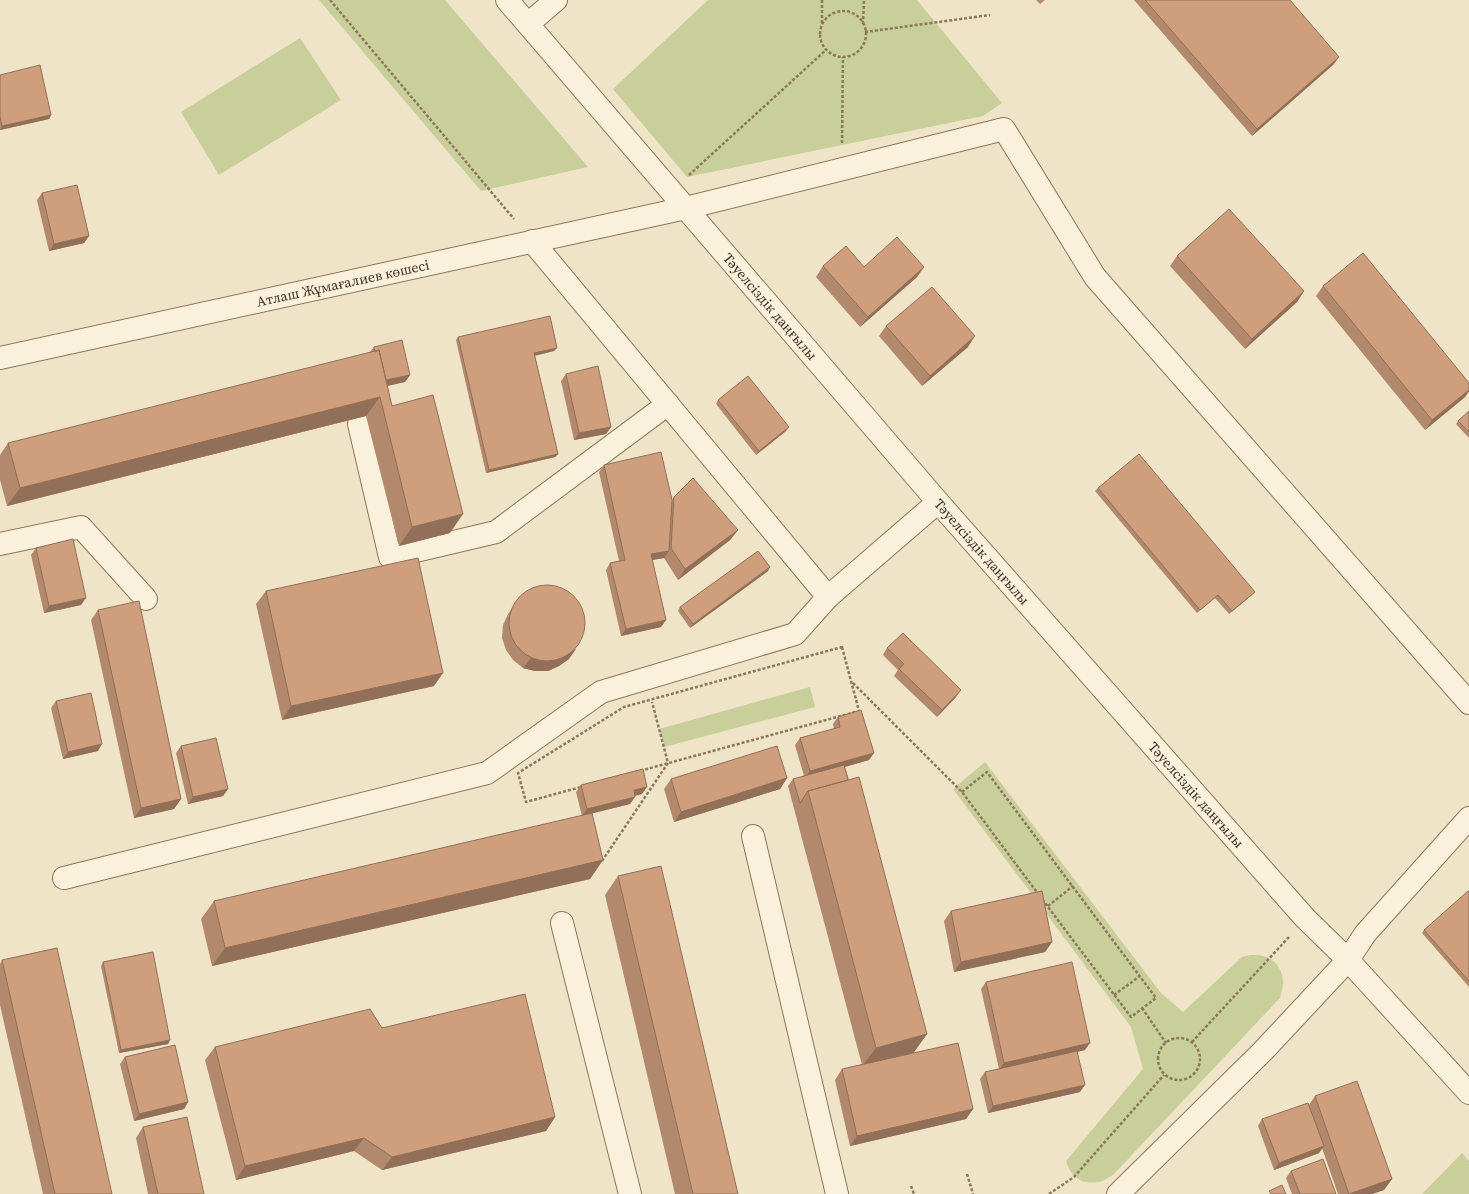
<svg xmlns="http://www.w3.org/2000/svg" width="1469" height="1194" viewBox="0 0 1469 1194" font-family="'Source Serif 4',serif">
	<style>
		.green { fill: #c9cf9b }
		.lines { fill: none; stroke-linecap: round; stroke-linejoin: round }
		.minor-casing { stroke: #8d765c; stroke-width: 24 }
		.path { stroke: #8d765c; stroke-width: 2.5; stroke-dasharray: 3 2; stroke-linecap: butt }
		.minor { stroke: #faf1dc; stroke-width: 22 }
		.wall { fill: #b2896c }
		.shaded-wall { fill: #916f58 }
		.building { fill: #cf9f7d; stroke: #916f58 }
		.labels { text-anchor: middle; dominant-baseline: central; stroke-width: 4; stroke-linejoin: round; paint-order: stroke }
		.street-label { font-size: 14px; fill: #3d2e20; stroke: #f7eed8 }
	</style>
	<rect width="100%" height="100%" fill="#f0e4c8"/>
	<path class="green" d="M319,0H445L588,167L481,191Z
		M708,0H917L1002,103L983,116L687,177L613,89Z
		M300,38L341,100L219,175L181,112Z
		M810,687L815,707L664,747L659,729Z
		M985,762L1161,993L1183,1012L1242,957C1262,951 1282,959 1283,982C1283,987 1281,993 1280,998L1113,1175C1109,1177 1104,1181 1099,1182C1081,1185 1071,1177 1066,1161L1143,1069L1131,1027L953,789Z
		M1462,1153L1469,1161V1194H1422Z"/>
	<g class="lines">
		<g class="minor-casing">
			<g id="minor">
				<path id="s1" d="M507,0L938,502L1305,918L1348,960L1469,1093"/>
				<path d="M528,24L556,0"/>
				<path d="M532,241L828,597"/>
				<path id="s2" d="M0,358L686,208L1004,129L1095,277L1469,703"/>
				<path d="M359,424L390,557L496,532L668,404"/>
				<path d="M0,544L81,527L146,599"/>
				<path d="M753,836L837,1194"/>
				<path d="M64,878L487,773L601,692L795,634L828,597L938,502"/>
				<path d="M562,923L630,1194"/>
				<path d="M1118,1194L1263,1051L1348,960L1365,934L1469,818"/>
			</g>
		</g>
		<path class="path" d="M330,0L514,219
			M822,0V23
			M820 34a23 23 0 1 1 46 0a23 23 0 1 1-46 0Z
			M863,24L864,0
			M865,32L990,15
			M842,143L843,57
			M689,175L826,50
			M842,647L859,711L526,802L518,773L624,707Z
			M853,683L962,792L1039,895
			M962,792L987,772L1156,998L1131,1017L1042,899
			M602,861L668,763L652,702
			M1048,906L1073,886
			M1114,995L1140,976
			M1142,1008L1166,1043
			M1158 1059a21 21 0 1 1 42 0a21 21 0 1 1-42 0Z
			M1192,1042L1289,937
			M967,1174L973,1194
			M911,1186L914,1194
			M1049,1194L1074,1177L1164,1075"/>
		<use href="#minor" class="minor"/>
	</g>
	<path class="wall" d="M1036,0H1045L1040,4Z
		M1134,0H1290L1334,64L1252,136Z
		M0,75L51,115L49,119L0,130Z
		M42,193L89,236L84,243L49,251L37,200Z
		M1177,256L1304,291L1297,302L1245,349L1170,266Z
		M823,266L924,267L917,277L860,327L816,277Z
		M1323,286L1469,383V391L1465,397L1425,430L1316,296Z
		M886,326L968,347L922,386L879,336Z
		M458,337L554,351L535,356L558,454L555,457L486,473L456,340Z
		M374,347L410,375L405,382L387,386L392,406L450,533L399,546L366,416L7,506L0,480V455L8,443L369,353Z
		M566,374L611,427L606,434L574,440L561,381Z
		M718,400L786,431L756,455L716,404Z
		M1469,411V438L1456,424L1458,421Z
		M604,465L672,500L674,497L738,530L730,540L678,580L664,558L652,560L666,620L661,627L621,636L606,570L610,563L619,561L599,472Z
		M1098,488L1252,595L1229,614L1215,598L1197,613L1095,491Z
		M36,548L81,605L44,613L31,555Z
		M770,567L768,571L690,628L678,611L680,607Z
		M266,591L434,686L282,720L256,604Z
		M515,604L569,659L559,666L548,671H535L523,668L513,660L506,650L502,638L503,625L508,614Z
		M98,610L181,799L174,809L134,818L91,620Z
		M887,648L956,697L937,717L894,676L898,670L883,655Z
		M56,701L98,751L63,759L51,708Z
		M838,717L869,760L845,767L927,1034L914,1052L973,1109L966,1119L850,1146L835,1080L842,1069L862,1065L788,786L793,779L804,776L795,745L800,738L834,729L833,724Z
		M181,746L228,789L223,796L188,804L176,753Z
		M787,778L780,789L674,822L664,789L671,779Z
		M581,785L642,794L635,796L630,804L588,814L603,860L590,879L212,966L201,919L214,901L582,816L576,792Z
		M618,876L738,1194H675L605,895Z
		M1469,892V987L1422,933L1424,930Z
		M951,911L1052,942L1045,952L954,972L944,921Z
		M2,960L112,1194H43L0,1005V964Z
		M103,962L170,1040L168,1044L119,1053L101,966Z
		M986,982L1085,1050L1077,1052L1080,1092L988,1113L980,1079L985,1072L999,1069L981,989Z
		M382,1028L555,1117L546,1131L382,1170L354,1151L236,1180L205,1060L215,1047Z
		M125,1057L188,1102L184,1109L134,1121L120,1064Z
		M1315,1096L1392,1179L1384,1190L1372,1194H1338L1322,1148L1319,1153L1274,1170L1258,1126L1262,1119L1309,1105Z
		M143,1127L204,1194H148L136,1138Z
		M1291,1171L1336,1194H1292L1286,1178Z"/>
	<path class="shaded-wall" d="M1339,57L1334,64L1252,136L1257,129Z
		M51,115L49,119L0,130L2,126Z
		M89,236L84,243L49,251L54,244Z
		M924,267L917,277L860,327L868,317Z
		M1304,291L1297,302L1245,349L1252,339Z
		M975,336L968,347L922,386L930,376Z
		M557,348L554,351L532,356L534,353Z
		M410,375L405,382L377,388L382,381Z
		M1469,390V391L1465,397L1425,430L1432,420Z
		M380,397L366,416L7,506L20,488Z
		M611,427L606,434L574,440L579,433Z
		M789,427L786,431L756,455L759,451Z
		M558,454L555,457L486,473L489,470Z
		M463,514L450,533L399,546L412,527Z
		M738,530L730,540L678,580L685,569Z
		M669,551L664,558L646,561L651,554Z
		M770,567L768,571L690,628L693,624Z
		M1255,592L1252,595L1229,614L1232,611Z
		M86,598L81,605L44,613L49,606Z
		M666,620L661,627L621,636L626,629Z
		M576,649L569,659L559,666L548,671H535L523,668L531,658Z
		M443,673L434,686L282,720L291,706Z
		M961,690L956,697L937,717L942,710Z
		M102,744L98,751L63,759L68,752Z
		M874,753L869,760L805,778L810,771Z
		M787,778L780,789L674,822L681,812Z
		M647,787L642,794L629,797L634,790Z
		M228,789L223,796L188,804L193,797Z
		M635,797L630,804L582,816L587,809Z
		M181,799L174,809L134,818L141,808Z
		M603,860L590,879L212,966L225,948Z
		M1052,942L1045,952L954,972L961,962Z
		M927,1034L914,1052L862,1066L876,1048Z
		M170,1040L168,1044L119,1053L121,1050Z
		M1090,1043L1085,1050L999,1070L1004,1063Z
		M1085,1085L1080,1092L988,1113L993,1106Z
		M188,1102L184,1109L134,1121L139,1114Z
		M973,1109L966,1119L850,1146L857,1136Z
		M555,1117L546,1131L382,1170L392,1157Z
		M364,1138L354,1151L236,1180L245,1166Z
		M1324,1146L1319,1153L1274,1170L1279,1163Z
		M1392,1179L1384,1190L1372,1194H1350Z"/>
	<path class="building" d="M1145,0H1290L1339,57L1257,129Z
		M40,65L51,115L2,126L0,117V75Z
		M77,185L89,236L54,244L42,193Z
		M1229,209L1304,291L1252,339L1177,256Z
		M897,237L924,267L868,317L823,266L846,246L864,267Z
		M1363,253L1469,383V390L1432,420L1323,286Z
		M932,287L975,336L930,376L886,326Z
		M550,316L557,348L534,353L558,454L489,470L458,337Z
		M402,340L410,375L386,380L379,350L375,352L374,347Z
		M379,350L392,406L433,395L463,514L412,527L380,397L20,488L8,443Z
		M598,366L611,427L579,433L566,374Z
		M748,376L789,427L759,451L718,400Z
		M1469,411V432L1458,421Z
		M661,452L672,500L669,551L651,554L666,620L626,629L610,563L625,560L604,465Z
		M1139,454L1255,592L1232,611L1218,595L1200,610L1098,488Z
		M693,478L738,530L685,569L671,548L674,497Z
		M73,539L86,598L49,606L36,548Z
		M758,551L770,567L693,624L680,607Z
		M418,558L443,673L291,706L266,591Z
		M509 623a38 38 0 1 1 76 0a38 38 0 1 1-76 0Z
		M139,601L181,799L141,808L98,610Z
		M903,633L961,690L942,710L899,669L904,664L887,648Z
		M91,693L102,744L68,752L56,701Z
		M861,710L874,753L810,771L800,738L840,727L838,717Z
		M216,738L228,789L193,797L181,746Z
		M777,746L787,778L681,812L671,779Z
		M844,765L848,780L808,791L800,803L793,779Z
		M643,769L647,787L634,790L635,797L587,809L581,785Z
		M859,777L927,1034L876,1048L808,791Z
		M592,813L603,860L225,948L214,901Z
		M661,866L738,1194H693L618,876Z
		M1042,891L1052,942L961,962L951,911Z
		M1468,891L1469,892V981L1424,930Z
		M57,948L112,1194H55L2,960Z
		M153,952L170,1040L121,1050L103,962Z
		M1072,962L1090,1043L1004,1063L986,982Z
		M525,994L555,1117L392,1157L364,1138L245,1166L215,1047L370,1009L382,1028Z
		M958,1043L973,1109L857,1136L842,1069Z
		M175,1045L188,1102L139,1114L125,1057Z
		M1077,1051L1085,1085L993,1106L985,1072Z
		M1357,1081L1392,1179L1349,1194L1315,1096Z
		M1308,1103L1324,1146L1279,1163L1262,1119Z
		M187,1117L204,1194H158L143,1127Z
		M1323,1159L1336,1194H1300L1291,1171Z
		M1282,1185L1286,1194H1271L1269,1191Z"/>
	<g class="labels">
		<g class="street-label">
			<text stroke="none"><textPath href="#s2" startOffset="351">Атлаш Жұмағалиев көшесі</textPath></text>
			<text stroke="none"><textPath href="#s1" startOffset="404">Тәуелсіздік даңғылы</textPath></text>
			<text stroke="none"><textPath href="#s1" startOffset="728">Тәуелсіздік даңғылы</textPath></text>
			<text stroke="none"><textPath href="#s1" startOffset="1052">Тәуелсіздік даңғылы</textPath></text>
		</g>
	</g>
</svg>
